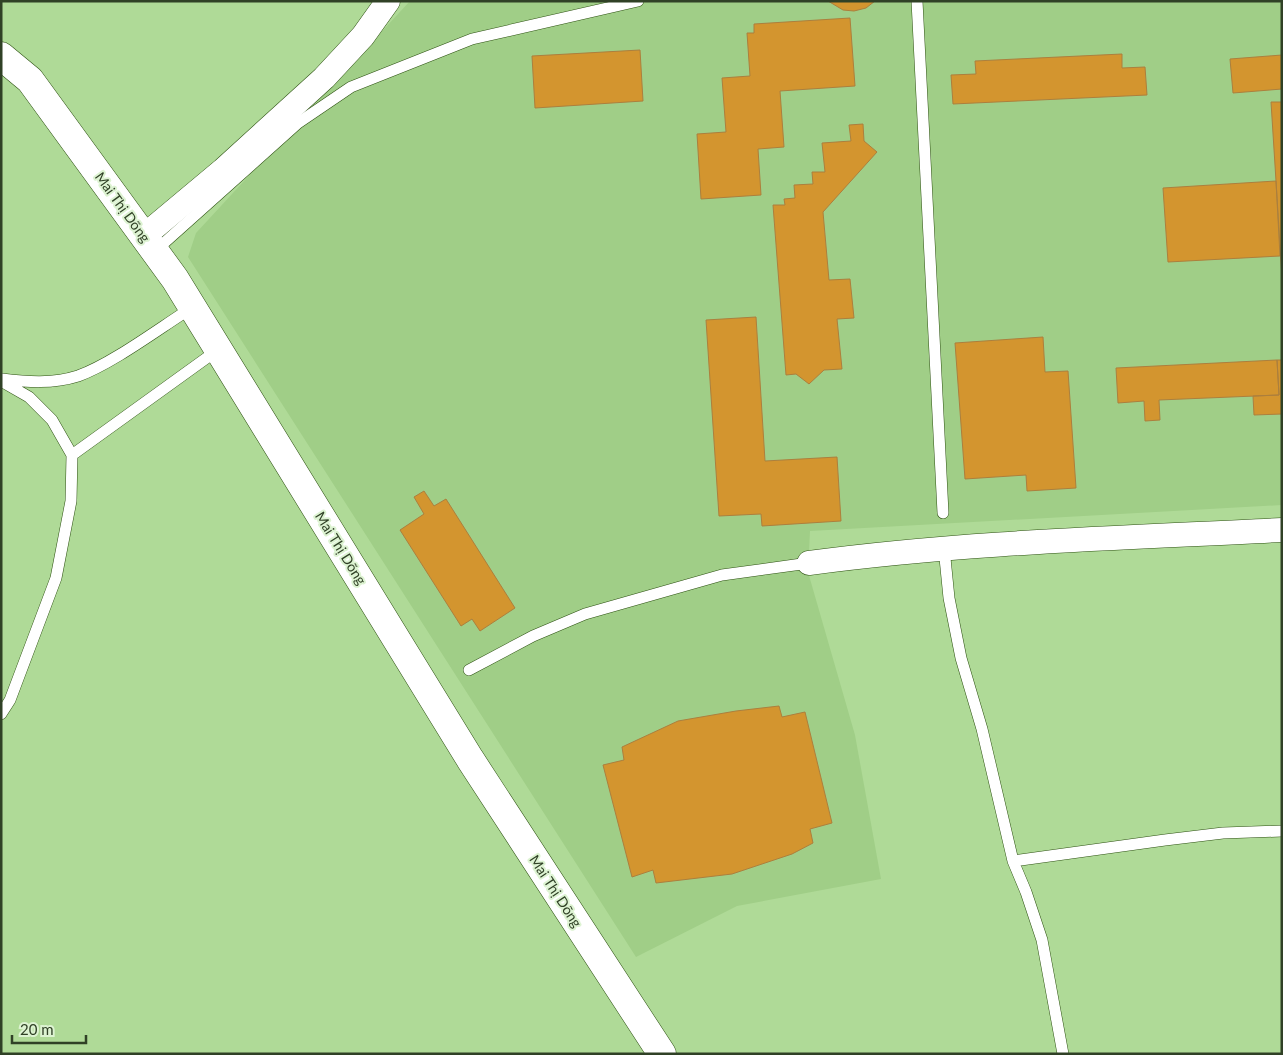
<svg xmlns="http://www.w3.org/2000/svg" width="1283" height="1055" viewBox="0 0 1283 1055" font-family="Lato,sans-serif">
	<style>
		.built { fill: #a0ce87 }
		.building { fill: #d3952f; stroke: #ac7f3d }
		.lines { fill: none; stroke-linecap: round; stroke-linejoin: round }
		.service-casing { stroke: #2d5112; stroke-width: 12 }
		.minor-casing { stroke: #2d5112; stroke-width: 25 }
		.tertiary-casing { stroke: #2d5112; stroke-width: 29 }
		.service { stroke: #fff; stroke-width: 11 }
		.minor { stroke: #fff; stroke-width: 24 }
		.tertiary { stroke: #fff; stroke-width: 28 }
		.labels { text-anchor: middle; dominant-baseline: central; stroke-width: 4; stroke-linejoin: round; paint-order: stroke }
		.street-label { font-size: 14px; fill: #304126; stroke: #ddf3d2 }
	</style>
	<rect width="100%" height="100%" fill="#afda97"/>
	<path class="built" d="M410,1H1282V505L810,531L808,572L855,735L881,879L737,906L636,957L188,257L196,233Z"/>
	<path class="building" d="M828,1H875L866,8L854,11L843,10Z
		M850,18L855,86L780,91L784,147L758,149L761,195L701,199L697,134L726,132L722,78L750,76L747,33H754V24Z
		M640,50L643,101L535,108L532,56Z
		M1122,54V68L1145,67L1147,95L953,104L951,75L976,74L975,61Z
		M1282,55V89L1233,93L1230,59Z
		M1271,102H1282V278L1276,181Z
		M863,124L864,141L877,152L823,212L829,280L850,279L854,318L837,319L842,369L824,370L809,384L796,374L786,375L773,205H785L784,199L795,198L794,185L813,184L812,172H825L822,143L851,141L849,125Z
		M1276,181L1280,256L1168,262L1163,188Z
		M756,317L765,461L837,457L841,521L762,526L761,514L719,516L706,320Z
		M1043,337L1045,372L1068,371L1076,488L1027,491L1026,475L965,479L955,343Z
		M1277,360L1279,395L1159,400L1160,420L1145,421L1144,401L1118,403L1116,368Z
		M1277,360H1282V414L1254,415L1253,396L1279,395Z
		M424,491L434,506L446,499L515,608L480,631L472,619L461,626L400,530L424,514L414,497Z
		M779,706L782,717L805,712L832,823L810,829L813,843L792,854L732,874L656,883L653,870L632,877L603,765L624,760L622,747L678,721L736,711Z"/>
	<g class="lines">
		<g class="service-casing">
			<path id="service" d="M917,1L943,513
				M155,251L298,123L351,87L472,39L638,1
				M2,379C27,382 53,384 78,376C112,364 161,327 193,307
				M1,381L29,397L52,420L72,455L71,501L56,578L10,700L1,714
				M72,455L219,349
				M944,548L949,598L961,658L982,729L1013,861L1026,892L1042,940L1063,1054
				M469,670L533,636L585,614L722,575L809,563
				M1013,861L1165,840L1223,833L1282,831"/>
		</g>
		<g class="minor-casing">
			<path id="minor" d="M144,236L223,170L324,78L363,36L388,1
				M809,563C965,542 1124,538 1282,530"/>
		</g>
		<g class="tertiary-casing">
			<path id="tertiary" d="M1,56L30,80L175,279L470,759L662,1054"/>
		</g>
		<use href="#service" class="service"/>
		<use href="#minor" class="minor"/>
		<use href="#tertiary" class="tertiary"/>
	</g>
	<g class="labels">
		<g class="street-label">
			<text transform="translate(123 207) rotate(54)">Mai Thị Dõng</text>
			<text transform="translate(341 548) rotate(58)">Mai Thị Dõng</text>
			<text transform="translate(556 891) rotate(57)">Mai Thị Dõng</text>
		</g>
	</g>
	<rect width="1283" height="1055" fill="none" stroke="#304126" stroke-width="5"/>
	<path d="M12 1035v8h74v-8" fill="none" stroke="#304126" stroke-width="2.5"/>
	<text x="20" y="1035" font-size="15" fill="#304126" stroke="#ddf3d2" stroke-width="4" paint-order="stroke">20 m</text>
</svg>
